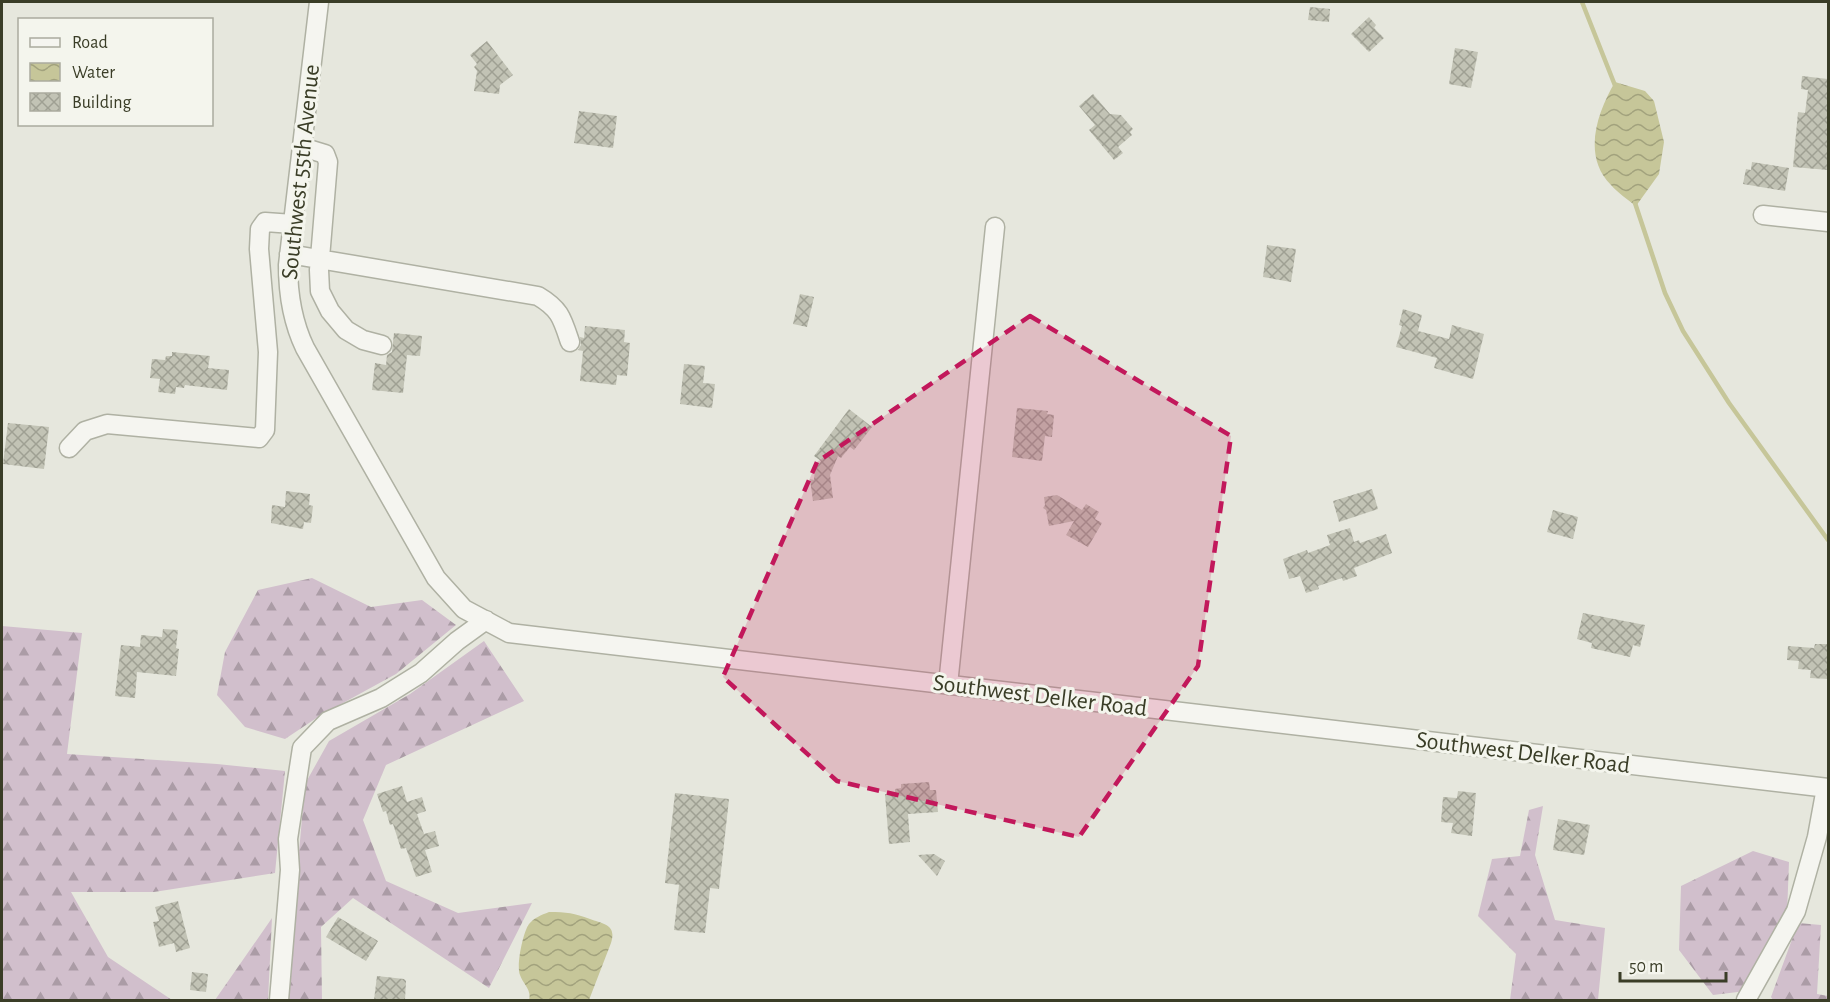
<svg xmlns="http://www.w3.org/2000/svg" width="1830" height="1002" viewBox="0 0 1830 1002" font-family="'Alegreya Sans',sans-serif">
	<style>
		.forest { fill: url(#forest-firs) }
		.water { fill: url(#water-waves) }
		.lines { fill: none; stroke-linecap: round; stroke-linejoin: round }
		.stream { stroke: #c6c699; stroke-width: 4.5 }
		.building { fill: url(#building-cross-hatch) }
		.minor-casing { stroke: #afb1a3; stroke-width: 21 }
		.minor { stroke: #f5f5f0; stroke-width: 18 }
		.marked { fill: #c2185b; fill-opacity: 0.2; stroke: #c2185b; stroke-width: 4.5; stroke-dasharray: 12 8; stroke-linejoin: round }
		.labels { text-anchor: middle; dominant-baseline: central; stroke-width: 6; stroke-linejoin: round; paint-order: stroke }
		.street-label { font-size: 24px; fill: #3a3d27; stroke: #f4f5ed }
	</style>
	<defs>
		<pattern id="forest-firs" width="22" height="20" patternUnits="userSpaceOnUse" patternTransform="scale(1.5)"><rect width="22" height="20" fill="#d1bfcc"/><path d="M5 1l3.5 6h-7zM16 11l3.5 6h-7z" fill="#ab9ca6"/></pattern>
		<pattern id="water-waves" width="16" height="10" patternUnits="userSpaceOnUse" patternTransform="scale(1.5)"><rect width="16" height="10" fill="#c6c699"/><path d="M0 5q4-4 8 0t8 0" fill="none" stroke="#a2a27d"/></pattern>
		<pattern id="building-cross-hatch" width="8" height="8" patternUnits="userSpaceOnUse" patternTransform="scale(1.5)"><rect width="8" height="8" fill="#c2c3b5"/><path d="M0 0l8 8M0 8l8-8" fill="none" stroke="#9fa093"/></pattern>
	</defs>
	<rect width="100%" height="100%" fill="#e6e7dd"/>
	<path class="forest" d="M312,578L371,607L422,600L456,625L396,674L321,715L285,739L245,727L217,695L225,652L258,590Z
		M2,626L82,633L67,754L217,764L285,771L275,873L154,892H71L108,957L172,1000H2Z
		M484,641L524,701L386,765L363,820L386,881L458,913L532,903L489,988L353,898L321,927L322,1000H286L305,784L329,741L410,694Z
		M1543,806L1535,855L1555,920L1605,928L1598,1000H1510L1516,954L1478,916L1492,859L1520,856L1529,810Z
		M1753,851L1789,862L1787,914L1746,991L1713,995L1679,950L1681,886Z
		M272,918L268,1000H215Z
		M1798,923L1821,925L1817,994L1828,996V1000H1773L1771,997Z"/>
	<path class="water" d="M1615,82L1645,91L1654,101L1664,142L1659,174L1636,206C1628,200 1618,193 1611,185C1582,156 1597,113 1615,82Z
		M549,912C567,912 574,913 590,919C603,924 617,924 611,943L589,1000H529C532,990 523,984 520,975C516,966 523,932 529,924C534,918 541,915 549,912Z"/>
	<g class="lines">
		<path class="stream" d="M1582,2L1616,88
			M1635,203L1665,293L1683,331L1729,403L1828,540"/>
	</g>
	<path class="building" d="M1310,7L1330,9L1329,22L1308,20Z
		M1369,17L1376,25L1374,28L1384,38L1369,52L1351,34Z
		M487,41L513,75L500,85L499,94L474,91L477,71L474,67L477,64L470,55Z
		M1455,48L1478,52L1471,88L1449,84Z
		M1802,76L1828,79V170L1793,167L1798,112L1805,113L1808,90L1801,89Z
		M1093,94L1110,114L1121,115L1133,129L1130,132L1132,135L1118,147L1123,153L1114,160L1089,130L1095,125L1079,106Z
		M579,111L617,116L613,148L574,143Z
		M1752,162L1789,168L1785,191L1743,184L1746,169L1751,170Z
		M1267,245L1296,249L1291,282L1263,277Z
		M800,294L814,297L807,327L793,324Z
		M1403,309L1422,315L1418,331L1449,339L1452,325L1484,334L1473,379L1434,368L1437,358L1396,347L1402,326L1399,325Z
		M585,326L625,330L624,342L630,343L627,376L617,375L616,385L580,381L583,351L578,350L581,345L580,337L584,338Z
		M394,333L422,336L420,356L407,355L403,393L372,390L375,363L386,365L387,355L392,352Z
		M172,352L210,356L208,368L229,370L227,390L185,385L184,388L176,387L175,394L158,392L160,379L150,378L152,359L165,360L166,356H172Z
		M684,364L705,366L703,383L715,384L712,408L680,404Z
		M1017,408L1048,411L1047,414L1054,415L1052,437L1045,436L1042,461L1012,457Z
		M849,409L872,427L854,450L850,447L841,458L838,456L830,475L833,498L813,501L810,479L814,480L815,469L821,461L814,456Z
		M8,423L49,427L44,469L3,464Z
		M1372,489L1378,509L1339,522L1333,501Z
		M286,491L310,494L309,505L313,506L311,523L304,522L303,529L271,523L272,505L285,507Z
		M1057,495L1082,510L1086,504L1099,512L1095,519L1102,523L1088,547L1066,535L1074,521L1049,526L1046,510L1043,508L1045,505L1044,497Z
		M1553,510L1578,517L1573,539L1547,532Z
		M1350,528L1354,542L1359,540L1360,543L1386,534L1392,553L1354,568L1357,576L1343,581L1342,578L1318,586L1319,589L1306,593L1300,576L1289,579L1283,559L1307,550L1308,553L1330,545L1327,535Z
		M1583,613L1645,625L1640,647L1633,645L1630,657L1591,648L1592,643L1577,639Z
		M163,629L178,630L176,648L179,649L176,676L137,672L135,698L115,696L121,645L140,647L141,635L162,637Z
		M1815,644H1828V679L1810,678L1811,670L1798,669L1799,661L1787,660L1788,646L1814,648Z
		M929,782L930,790H936L938,812L908,814L910,842L889,844L885,794H895V789L901,788V784Z
		M402,786L407,802L422,797L426,811L417,814L424,834L435,831L439,846L425,850L432,872L416,877L406,848L401,849L393,824L390,825L386,811L383,812L377,794Z
		M1458,791L1476,793L1472,836L1451,833L1453,823L1441,822L1443,797L1457,798Z
		M675,793L729,799L719,889L710,888L705,933L674,930L679,885L665,883Z
		M1558,819L1590,825L1584,855L1553,850Z
		M934,854L945,861L937,876L918,855Z
		M178,901L190,948L176,952L174,943L159,947L153,922L159,921L155,907Z
		M338,917L378,941L366,961L326,937Z
		M192,972L208,974L206,992L190,990Z
		M377,976L404,979L406,981L405,1000H374Z"/>
	<g class="lines">
		<g class="minor-casing">
			<path id="minor" d="M319,2L288,265C288,295 292,321 305,348L436,578L464,609L509,633L1828,788
				M302,147L325,154L328,162L319,270L320,291L330,311L346,330L363,340L382,345
				M1763,215L1828,222
				M289,254L538,296C560,309 562,318 570,342
				M69,448L85,431L107,424L259,438L265,430L268,352L259,249L260,229L265,222L293,224
				M948,685L995,227
				M279,1000L290,870L288,839L302,748L328,721L381,698L421,673L457,641L486,620
				M1746,1000L1796,911L1817,837L1826,788"/>
		</g>
		<use href="#minor" class="minor"/>
	</g>
	<path class="marked" d="M1030,316L1231,436L1198,666L1079,837L837,781L723,677L817,462Z"/>
	<g class="labels">
		<g class="street-label">
			<text transform="translate(301 172) rotate(-84)">Southwest 55th Avenue</text>
			<text transform="translate(1040 696) rotate(7)">Southwest Delker Road</text>
			<text transform="translate(1523 753) rotate(7)">Southwest Delker Road</text>
		</g>
	</g>
	<rect width="1830" height="1002" fill="none" stroke="#3a3d27" stroke-width="6"/>
	<rect x="18" y="18" width="195" height="108" fill="#f4f5ed" stroke="#aaab9e" stroke-width="1.5"/>
	<rect x="30" y="38" width="30" height="9" fill="#f5f5f0" stroke="#aaab9e" stroke-width="1.5"/>
	<text x="72" y="48" font-size="18" fill="#3a3d27">Road</text>
	<rect x="30" y="63" width="30" height="18" fill="url(#water-waves)" stroke="#aaab9e" stroke-width="1.5"/>
	<text x="72" y="78" font-size="18" fill="#3a3d27">Water</text>
	<rect x="30" y="93" width="30" height="18" fill="url(#building-cross-hatch)" stroke="#aaab9e" stroke-width="1.5"/>
	<text x="72" y="108" font-size="18" fill="#3a3d27">Building</text>
	<path d="M1620 972v9h106v-9" fill="none" stroke="#3a3d27" stroke-width="3"/>
	<text x="1629" y="972" font-size="18" fill="#3a3d27" stroke="#f4f5ed" stroke-width="4.5" paint-order="stroke">50 m</text>
</svg>
